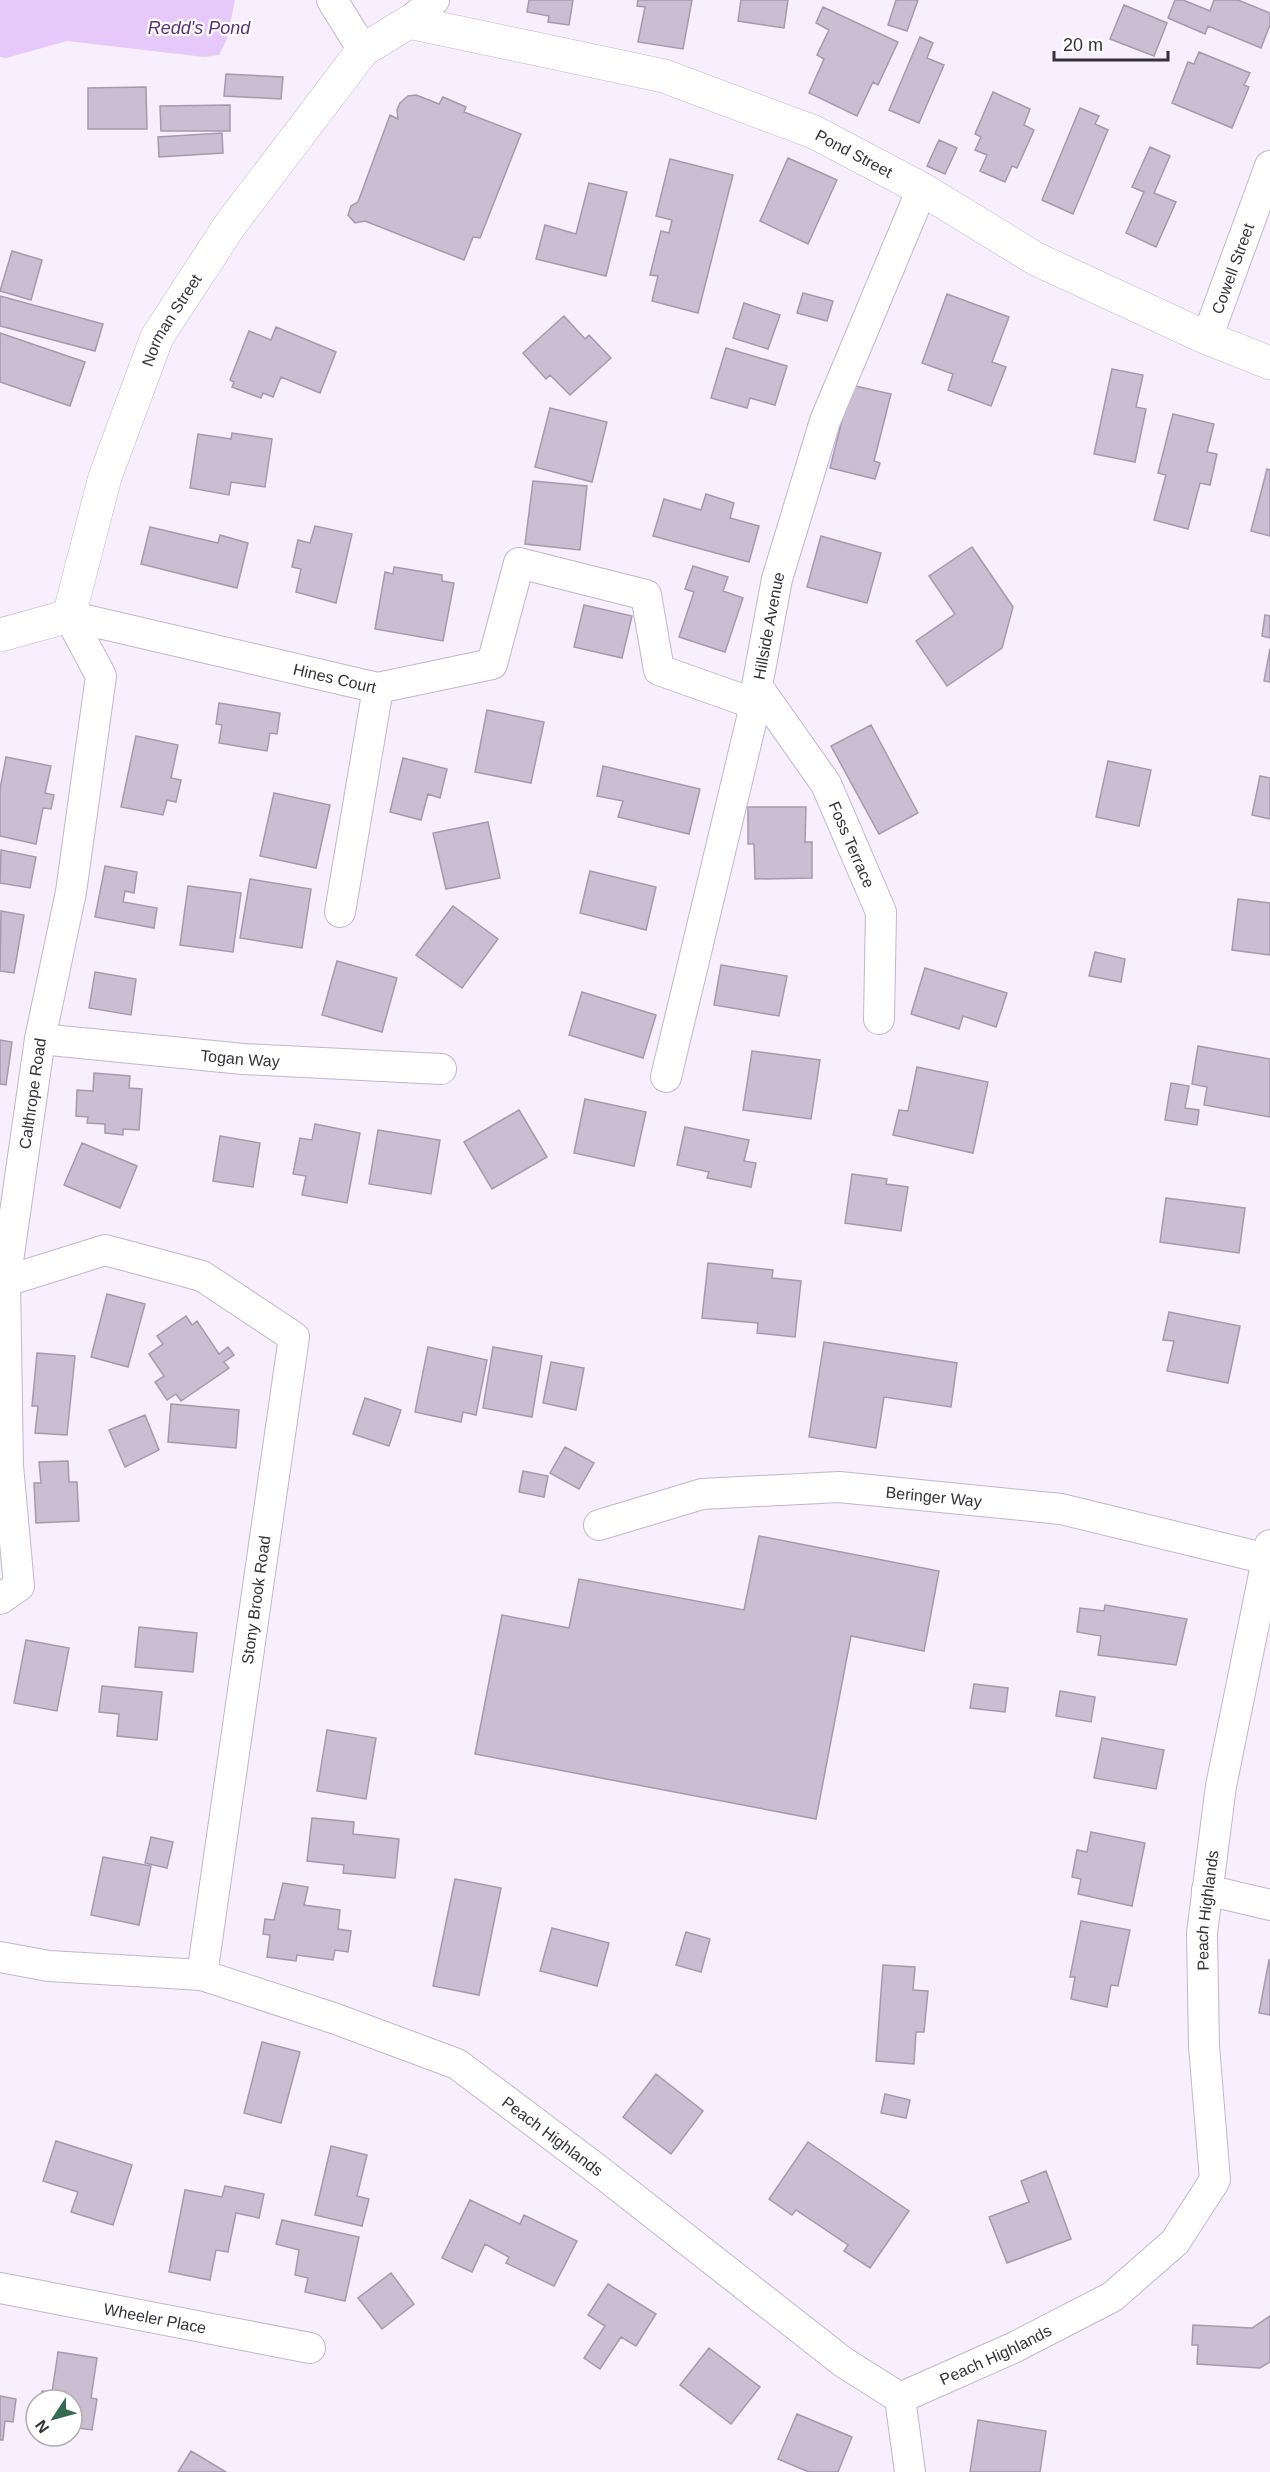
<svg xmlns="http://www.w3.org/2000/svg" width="1270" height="2472" viewBox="0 0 1270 2472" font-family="Arial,sans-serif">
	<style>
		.water { fill: #e6c8fa }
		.building { fill: #cbbed3; stroke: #a699ae; stroke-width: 1.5 }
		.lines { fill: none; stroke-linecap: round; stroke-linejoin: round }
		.street-casing { stroke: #c2b6cb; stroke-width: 32 }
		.secondary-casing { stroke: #c2b6cb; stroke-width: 34 }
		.street { stroke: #fff; stroke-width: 30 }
		.secondary { stroke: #fff; stroke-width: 33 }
		.labels { text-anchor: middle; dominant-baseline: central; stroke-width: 4.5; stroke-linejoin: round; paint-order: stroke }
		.street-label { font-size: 16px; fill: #36313a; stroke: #fff }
		.water-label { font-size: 18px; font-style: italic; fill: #5e2f77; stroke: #fff }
	</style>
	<rect width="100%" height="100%" fill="#f7effd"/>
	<path class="water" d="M0,0H235L227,39L219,55L204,57L67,41L6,58L0,57Z"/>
	<path class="building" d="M529,0H573L569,25L548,22L549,16L527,12Z
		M638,0H692L683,49L638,42L645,7L637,6Z
		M741,0H788L784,28L738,21Z
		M896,0H918L907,31L888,25Z
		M1175,0H1183L1210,11L1214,0H1238L1270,13V25L1261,48L1208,26L1205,34L1168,18Z
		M1124,5L1167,23L1154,56L1110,39Z
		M823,7L898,42L878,85L873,82L857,116L809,93L824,59L817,55L829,30L816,23Z
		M920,37L933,43L927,58L944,65L919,123L889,110Z
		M1199,52L1250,73L1244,85L1249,87L1232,128L1172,103L1188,62L1194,64Z
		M226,74L283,77L281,99L224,96Z
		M146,87L147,129H88V88Z
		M993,92L1030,109L1024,125L1034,130L1017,168L1012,166L1005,182L980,171L987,155L975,150L981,137L975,134Z
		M416,95L439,104L443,97L466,107L464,112L521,134L480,238L473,237L464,260L365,221L355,223L348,215L351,206L358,202L390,115L398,119L397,110L400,103L408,96Z
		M230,105V131H161L160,106Z
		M1080,108L1099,116L1095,124L1108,130L1073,214L1042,200Z
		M222,133L223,153L159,157L158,137Z
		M939,140L957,148L945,174L927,166Z
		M1150,147L1170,156L1154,193L1176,202L1156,247L1126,233L1144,192L1132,187Z
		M788,158L837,180L808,244L760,221Z
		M670,159L733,175L698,313L652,301L658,276L650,275L661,231L669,233L672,220L656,216Z
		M589,183L627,192L606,276L536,259L545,225L576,234Z
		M12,251L42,260L31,300L0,291Z
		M803,293L833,301L827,321L797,313Z
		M947,294L1009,317L992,362L1006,367L991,406L948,390L953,374L922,363Z
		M0,296L103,324L95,351L0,326Z
		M744,303L780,315L768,349L733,338Z
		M564,316L585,339L589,335L611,358L570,395L550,375L546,379L523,353Z
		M276,327L336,352L320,393L281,377L273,397L263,393L261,398L232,387L234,382L230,380L249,331L271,340Z
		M0,333L85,362L70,406L0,382Z
		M726,348L787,366L775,405L750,398L747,408L711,398Z
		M1112,369L1143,375L1136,407L1146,409L1135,462L1094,454Z
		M851,385L891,394L874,461L880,463L875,479L830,468Z
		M550,408L607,422L592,482L535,467Z
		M1173,414L1214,424L1207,452L1217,454L1210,485L1200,483L1188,529L1154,520L1166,475L1158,473Z
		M232,433L272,439L265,487L231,482L229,495L190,488L198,434L231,439Z
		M1267,469L1270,470V536L1251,531Z
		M533,481L587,486L580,550L525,544Z
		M706,494L734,503L730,518L759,526L749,562L653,536L664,499L701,510Z
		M315,526L352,534L336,603L296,592L301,569L292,567L298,540L310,543Z
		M150,527L218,543L220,535L248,543L237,588L141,564Z
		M821,536L881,553L867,603L807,587Z
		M972,547L1013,607L1002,648L947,686L916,641L955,614L929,576Z
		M693,566L728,577L723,591L743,598L725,652L679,637L694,592L685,589Z
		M394,567L442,575V581L454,583L443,641L375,629L385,572L393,574Z
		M584,605L632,616L622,658L574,647Z
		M1265,615L1270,616V638L1262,636Z
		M1270,649V682L1264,681Z
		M219,703L280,713L277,734L270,733L267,751L219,743L222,725L216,724Z
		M487,710L544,722L531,783L475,772Z
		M871,725L918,813L879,834L831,746Z
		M136,736L178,745L171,778L181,780L176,802L167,800L163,815L121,807Z
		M6,757L51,766L45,793L54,795L51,809L43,808L36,844L0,836V789Z
		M403,758L447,769L440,798L428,794L421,820L390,812Z
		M1108,761L1151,770L1139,826L1096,817Z
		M603,766L700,789L689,834L618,817L623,801L597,796Z
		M1260,776L1270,778V819L1252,815Z
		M274,793L330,805L316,868L260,856Z
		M748,807H806L805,842H812V878L755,879L754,844H748Z
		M488,822L500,878L446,889L433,833Z
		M1,850L36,857L30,888L0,883Z
		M105,866L137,872L134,893L125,891L123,902L157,908L154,928L95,917Z
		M590,871L656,887L646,930L580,913Z
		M250,879L311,889L302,948L240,938Z
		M188,886L241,893L233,952L180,945Z
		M1238,899L1270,903V955L1232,950Z
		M453,906L498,939L462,988L416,955Z
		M1,911L24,915L14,973L0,971Z
		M1095,952L1125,959L1121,982L1089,976Z
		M337,961L397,978L382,1032L322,1015Z
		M721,965L787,976L779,1016L714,1005Z
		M925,968L1007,993L996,1027L963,1016L959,1029L911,1014Z
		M95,972L136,979L131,1015L89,1008Z
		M582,992L656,1015L643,1058L569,1035Z
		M0,1040L12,1042L6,1085L0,1084Z
		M1198,1046L1270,1059V1117L1204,1105L1207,1087L1192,1084Z
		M752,1051L820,1060L811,1119L743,1110Z
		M917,1067L988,1082L973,1153L893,1135L899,1110L908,1111Z
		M94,1073L130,1076L129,1088L142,1089L139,1130L123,1129V1135L105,1133V1124L87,1123L88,1117L76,1116L77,1090L93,1091Z
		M1171,1083L1189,1086L1185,1108L1199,1110L1197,1125L1165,1120Z
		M585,1099L646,1112L634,1166L574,1153Z
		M519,1110L547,1157L492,1189L464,1142Z
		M315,1124L360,1133L347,1203L302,1195L306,1176L293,1174L300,1138L312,1140Z
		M685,1127L749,1140L744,1161L756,1163L751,1187L707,1178L709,1172L677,1165Z
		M378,1130L440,1140L431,1194L369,1184Z
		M220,1136L260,1143L253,1187L213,1181Z
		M82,1143L137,1166L120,1208L64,1185Z
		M852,1174L887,1179L886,1184L908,1187L901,1231L845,1223Z
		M1166,1198L1245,1208L1239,1253L1160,1242Z
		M708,1263L773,1270L772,1278L801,1281L795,1337L757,1333L758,1323L702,1318Z
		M107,1294L145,1304L128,1367L91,1357Z
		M1169,1312L1240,1326L1228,1383L1167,1371L1174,1341L1163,1340Z
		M186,1316L192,1325L197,1321L219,1354L228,1347L234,1355L224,1362L229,1368L181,1401L176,1394L167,1400L155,1382L164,1376L149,1354L163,1344L157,1336Z
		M824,1342L957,1363L951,1407L884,1397L876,1448L809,1437Z
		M428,1347L487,1360L476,1415L463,1412L461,1422L415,1412Z
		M493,1347L542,1356L532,1417L483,1408Z
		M37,1353L75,1356L67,1435L35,1433L38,1406H32Z
		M551,1362L584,1368L576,1410L543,1403Z
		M365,1398L401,1410L389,1446L353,1434Z
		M171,1404L239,1410L236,1448L168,1442Z
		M145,1415L159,1450L125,1467L109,1430Z
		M565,1447L594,1463L579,1489L550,1473Z
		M68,1461L69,1482H77L79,1521L36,1523L34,1483H41L39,1462Z
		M523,1471L548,1476L544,1497L519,1492Z
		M759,1536L939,1571L924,1651L851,1636L816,1819L475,1754L502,1615L569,1628L579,1579L744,1610Z
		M1105,1605L1187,1619L1176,1665L1098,1655L1101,1636L1077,1632L1080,1608L1104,1611Z
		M139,1627L197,1633L193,1672L135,1667Z
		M26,1640L69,1648L57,1711L14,1703Z
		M974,1684L1008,1688L1005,1712L970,1708Z
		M102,1686L162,1692L157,1740L117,1736L119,1714L99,1712Z
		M1060,1691L1095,1697L1091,1722L1056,1716Z
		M327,1730L376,1738L366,1799L317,1791Z
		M1102,1738L1164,1750L1156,1789L1094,1778Z
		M312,1818L354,1822L353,1834L399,1839L395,1878L343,1873L344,1865L307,1861Z
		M1091,1832L1145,1843L1132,1906L1078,1894L1081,1879L1072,1877L1077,1850L1087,1852Z
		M151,1837L173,1842L167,1868L145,1863Z
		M103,1857L151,1866L139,1925L91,1915Z
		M455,1879L501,1888L479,1995L433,1986Z
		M283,1883L308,1887L304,1905L340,1910L338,1929L351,1931L348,1952L335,1950L333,1960L297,1955L296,1961L267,1957L270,1935L263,1934L265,1919L274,1920Z
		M1081,1921L1130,1930L1118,1986L1111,1985L1107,2007L1071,1999L1075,1977H1070Z
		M552,1928L609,1943L597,1986L540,1971Z
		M686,1932L710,1939L701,1972L676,1965Z
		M1269,1960H1270V2015L1259,2013Z
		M883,1965L915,1967L913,1990L928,1991L924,2032H916L914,2064L876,2061Z
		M262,2042L300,2052L281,2123L244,2113Z
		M656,2074L703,2111L671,2154L623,2117Z
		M885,2094L910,2100L906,2118L881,2113Z
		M56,2141L132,2165L113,2225L71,2212L78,2192L43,2181Z
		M808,2142L909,2211L870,2268L844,2251L848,2245L796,2210L792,2215L769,2199Z
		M331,2146L367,2155L357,2196L369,2199L362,2226L315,2215Z
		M1046,2171L1071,2239L1007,2263L989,2217L1029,2202L1021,2181Z
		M225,2186L264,2194L259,2218L236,2213L228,2252L216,2250L210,2280L169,2272L185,2190L222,2197Z
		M470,2200L520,2224L524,2215L577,2241L554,2286L506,2263L509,2257L485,2244L472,2272L442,2258Z
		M282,2220L359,2237L345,2301L305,2292L308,2278L295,2275L299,2250L276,2244Z
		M391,2273L414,2304L382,2329L358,2298Z
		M608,2284L656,2314L636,2346L621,2337L600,2369L584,2358L605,2326L588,2315Z
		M1270,2316V2362L1260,2368L1197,2364L1198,2345H1192L1193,2325L1252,2328Z
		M709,2348L760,2387L731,2424L680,2385Z
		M58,2352L97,2358L91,2398L97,2399L92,2430L72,2427V2400H41L42,2391L52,2392Z
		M0,2396L16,2399L13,2422L5,2421L3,2440H0Z
		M797,2414L852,2437L838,2472H809L778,2459Z
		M978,2420L1046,2431L1040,2472H970Z
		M191,2451L226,2472H178Z"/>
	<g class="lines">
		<g class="street-casing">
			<g id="street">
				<path d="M332,0L363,50"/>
				<path d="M409,22L434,0"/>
				<path id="s1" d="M1207,338L1270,166"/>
				<path id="s2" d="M69,616L378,688L340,912"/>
				<path d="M378,688L492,664L519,563L646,595L659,670L755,704"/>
				<path id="s3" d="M759,689L826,784L881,912L879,1019"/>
				<path id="s4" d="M40,1039L243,1059L441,1069"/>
				<path id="s5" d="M666,1077L759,689L757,686L777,579L825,421L922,189"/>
				<path d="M0,1283L105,1250L202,1276L294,1337L202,1975L49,1966L0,1957"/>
				<path id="s6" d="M599,1525L702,1494L839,1487L1061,1509L1267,1559"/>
				<path id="s7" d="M0,1599L19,1586L8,1466L5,1282L40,1039L71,892L101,676L69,616"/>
				<path d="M1207,1890L1270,1905"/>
				<path id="s8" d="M202,1975L336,2019L457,2064L598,2170L843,2362L900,2398L1013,2348L1112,2297L1175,2242L1215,2180L1204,2046L1202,1933L1221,1786L1270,1545"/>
				<path id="s9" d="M0,2288L310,2348"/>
				<path d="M900,2398L910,2472"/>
			</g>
		</g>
		<g class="secondary-casing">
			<g id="secondary">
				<path id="s10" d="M0,635L69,616L105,477L157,337L230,225L363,50L409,22L664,76L814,132L922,189L1036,259L1207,338L1270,363"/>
			</g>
		</g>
		<use href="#street" class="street"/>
		<use href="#secondary" class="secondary"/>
	</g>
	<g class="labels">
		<g class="street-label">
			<text stroke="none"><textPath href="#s10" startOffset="1238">Pond Street</textPath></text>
			<text stroke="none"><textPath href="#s1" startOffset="74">Cowell Street</textPath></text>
			<text stroke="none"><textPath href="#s10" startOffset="386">Norman Street</textPath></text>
			<text stroke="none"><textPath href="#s5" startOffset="464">Hillside Avenue</textPath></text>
			<text stroke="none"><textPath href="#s2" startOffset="273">Hines Court</textPath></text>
			<text stroke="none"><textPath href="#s3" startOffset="182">Foss Terrace</textPath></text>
			<text stroke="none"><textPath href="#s4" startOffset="201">Togan Way</textPath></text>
			<text stroke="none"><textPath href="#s7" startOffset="518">Calthrope Road</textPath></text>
			<text stroke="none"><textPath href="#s6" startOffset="340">Beringer Way</textPath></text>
			<text transform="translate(256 1600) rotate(-82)">Stony Brook Road</text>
			<text stroke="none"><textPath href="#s8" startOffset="1488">Peach Highlands</textPath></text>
			<text stroke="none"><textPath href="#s8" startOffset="390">Peach Highlands</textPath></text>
			<text stroke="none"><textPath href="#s9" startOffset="158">Wheeler Place</textPath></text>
			<text stroke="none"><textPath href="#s8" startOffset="930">Peach Highlands</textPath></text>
		</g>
		<g class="water-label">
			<text x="199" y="28">Redd's Pond</text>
		</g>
	</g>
	<g transform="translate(54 2418) rotate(234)"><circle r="28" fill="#ffffff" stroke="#afadb0" stroke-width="1.5"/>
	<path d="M0-4.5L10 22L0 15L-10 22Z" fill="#356b52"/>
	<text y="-9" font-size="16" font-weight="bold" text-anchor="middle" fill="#36313a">N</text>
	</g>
	<path d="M1054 51v9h114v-9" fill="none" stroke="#36313a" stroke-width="3"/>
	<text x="1063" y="51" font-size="18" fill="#36313a" stroke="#ffffff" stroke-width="4.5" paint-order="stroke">20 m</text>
</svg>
